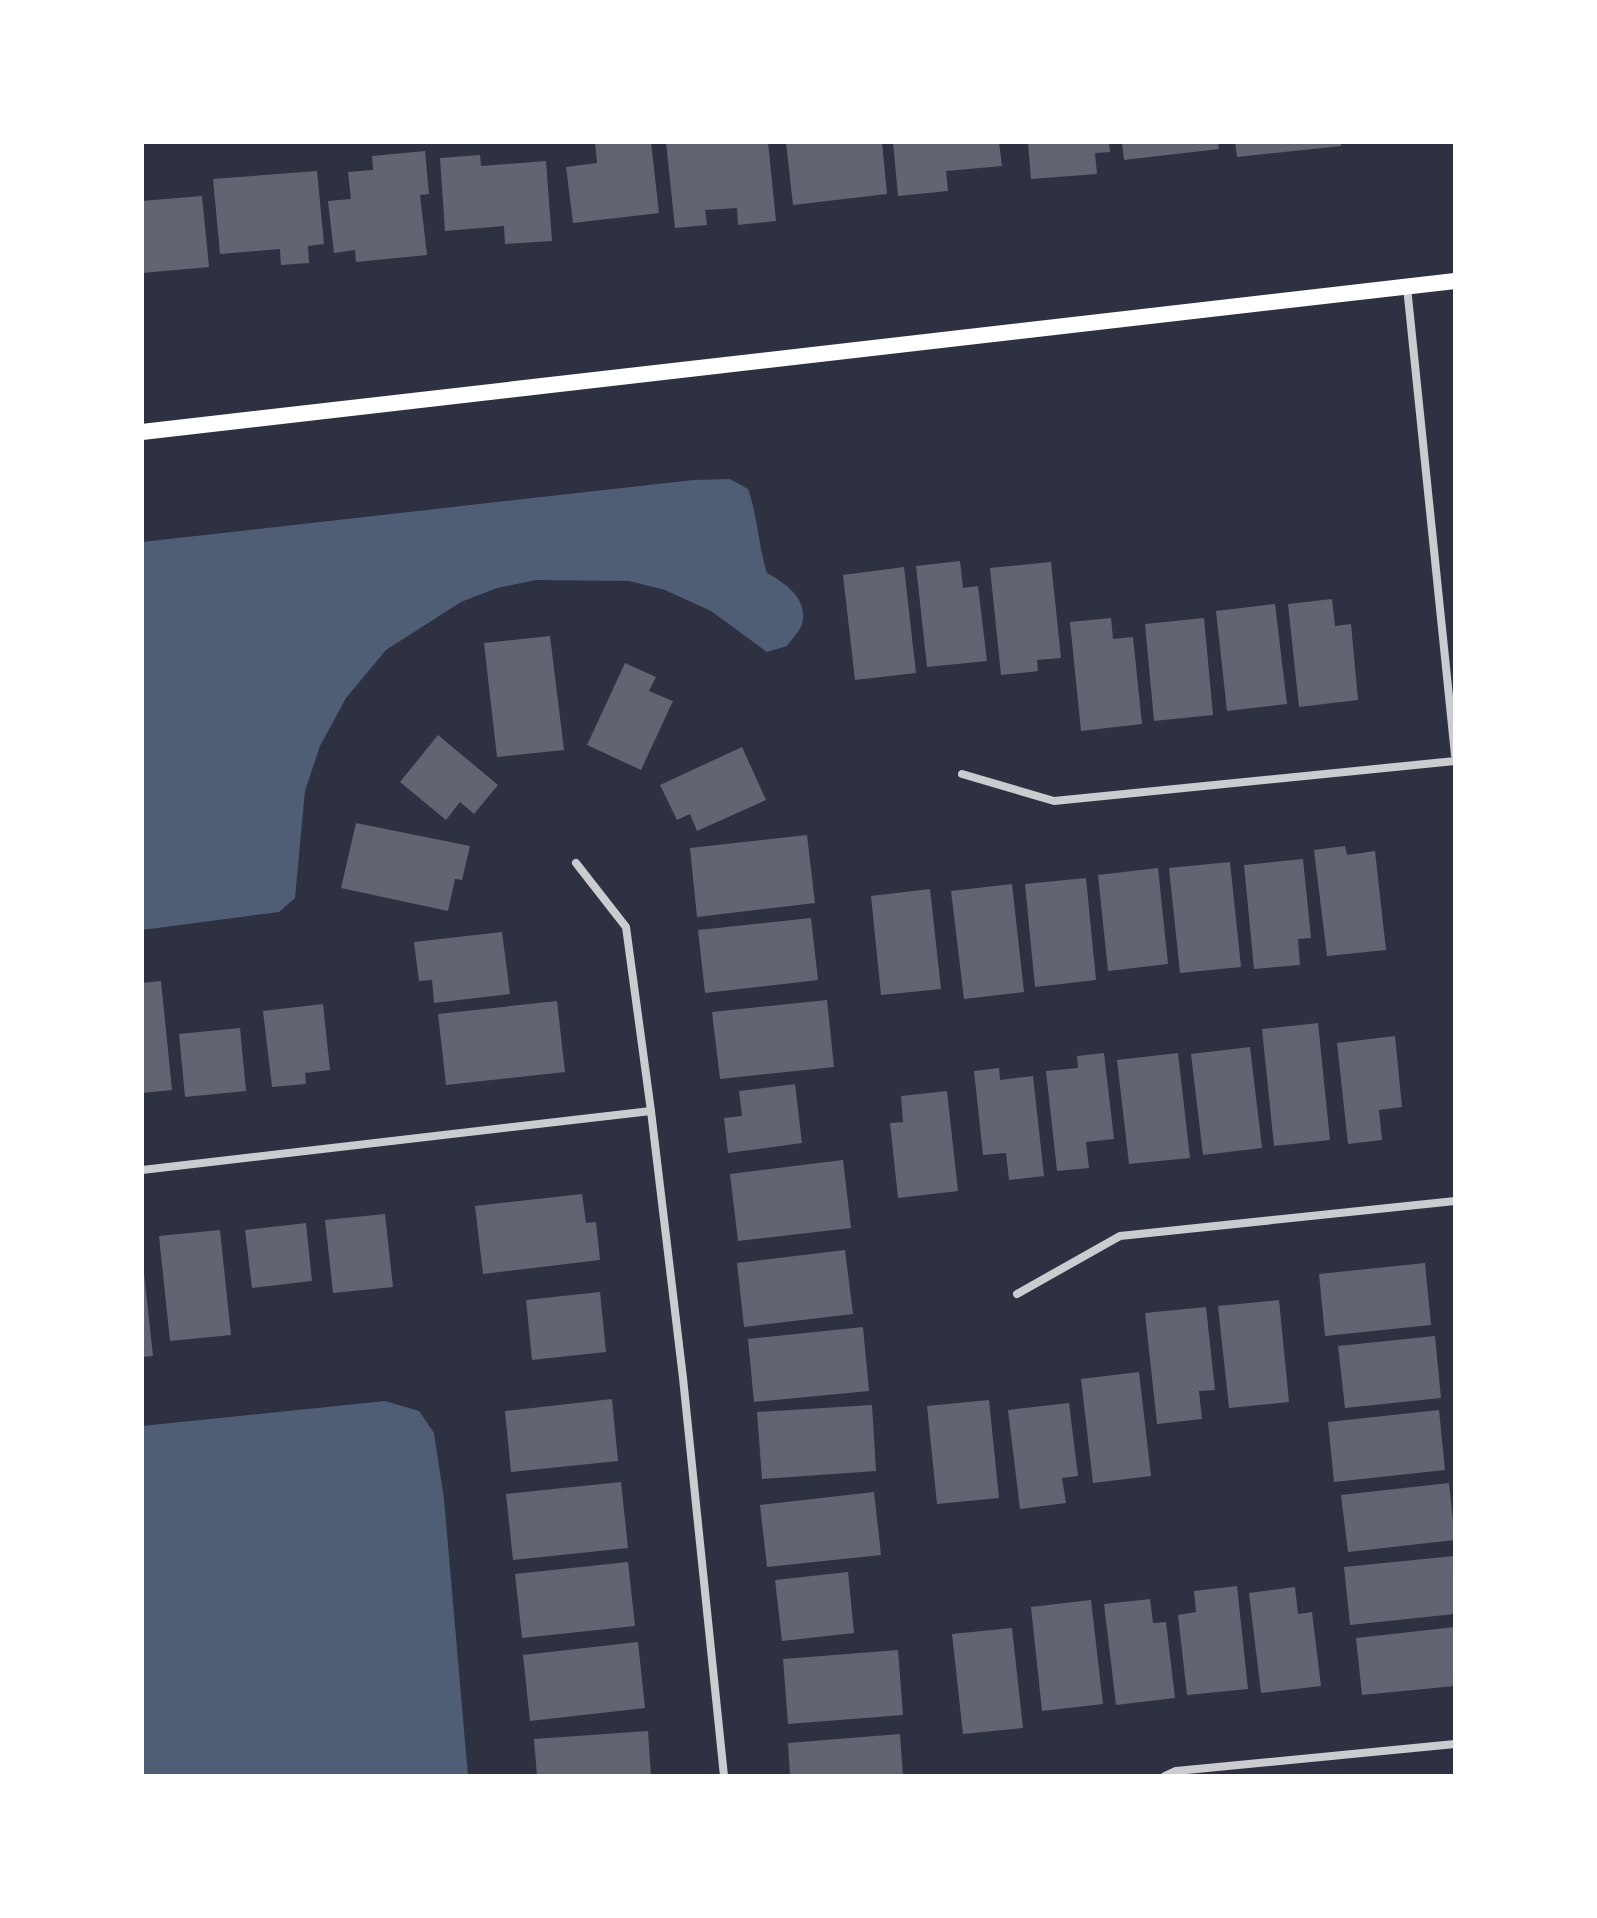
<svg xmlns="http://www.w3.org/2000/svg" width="1597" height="1918" viewBox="0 0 1597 1918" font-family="'Roboto Condensed',sans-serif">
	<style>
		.water { fill: #4f5d75 }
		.building { fill: #626471 }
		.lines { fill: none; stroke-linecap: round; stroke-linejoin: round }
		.minor { stroke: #caccd0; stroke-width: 8 }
		.secondary { stroke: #fff; stroke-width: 16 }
	</style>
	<rect width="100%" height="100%" fill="#2d3142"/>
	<path class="water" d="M730,479L748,489C758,517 758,545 767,573C785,583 809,599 802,624C800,631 791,640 787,646L767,652L711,611L665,590L629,581L536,580L497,588L461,602L386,650L346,698L320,746L305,791L295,898L279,912L142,930V542L693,480Z
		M385,1401L419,1411L434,1433L444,1499L468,1776H142V1426Z"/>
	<path class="building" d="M595,142H651L659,213L573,223L566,167L597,163Z
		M666,142H768L776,221L738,225L737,208L705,210L707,225L675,228Z
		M786,142H882L887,194L793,205Z
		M893,142H999L1002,166L946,171L948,191L898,196Z
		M1028,142H1109L1110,152L1095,153L1097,174L1031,179Z
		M1122,142H1218L1219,149L1124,160Z
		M1235,142H1341V146L1237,157Z
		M425,151L429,194L420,195L427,255L356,262L355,250L334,253L328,201L351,199L348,172L373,170L372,156Z
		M480,155L481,166L546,161L552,241L505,244L504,226L445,231L440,158Z
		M317,171L324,244L308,246L309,263L281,265L280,249L220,254L213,179Z
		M202,196L209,267L142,273V201Z
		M960,561L963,588L978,586L987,661L927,667L916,566Z
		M1051,562L1061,658L1037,660L1038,671L1001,675L990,568Z
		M904,567L916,673L855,680L843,575Z
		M1332,599L1335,626L1351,624L1358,700L1299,707L1288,604Z
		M1275,604L1287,704L1227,711L1216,611Z
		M1111,618L1113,639L1133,637L1142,724L1081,731L1070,622Z
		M1204,618L1213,715L1154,721L1145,624Z
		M550,636L564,750L497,757L484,643Z
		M625,663L656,677L649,691L673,701L641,770L587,745Z
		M438,735L498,785L474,814L460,802L446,820L400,782Z
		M742,747L766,800L697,831L690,814L677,820L660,785Z
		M356,823L470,846L462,880L455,879L448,911L341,888Z
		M807,835L815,903L697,917L690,848Z
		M1345,846L1347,855L1375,851L1386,950L1327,956L1314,850Z
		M1303,859L1311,938L1298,939L1300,965L1254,969L1244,865Z
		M1230,862L1241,967L1180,973L1169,868Z
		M1158,868L1168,964L1108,971L1098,875Z
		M1086,878L1096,980L1035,987L1025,884Z
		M1012,884L1024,992L964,999L951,891Z
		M930,889L941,989L881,995L871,896Z
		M811,918L818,980L705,993L698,930Z
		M502,932L510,994L434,1003L432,980L419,981L414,942Z
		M161,981L172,1090L142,1093V983Z
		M827,1000L834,1067L720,1079L712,1012Z
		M557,1001L565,1072L446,1085L438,1014Z
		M323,1004L330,1070L305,1073L306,1084L272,1087L263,1011Z
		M1318,1023L1330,1140L1274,1146L1262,1029Z
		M240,1028L246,1091L185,1097L179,1034Z
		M1395,1036L1402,1107L1379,1110L1382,1140L1348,1144L1337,1043Z
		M1250,1047L1262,1148L1203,1155L1191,1054Z
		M1104,1053L1114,1139L1086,1142L1089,1168L1057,1171L1046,1071L1078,1068L1077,1056Z
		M1178,1053L1190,1158L1129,1164L1117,1060Z
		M999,1068L1000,1080L1033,1076L1044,1176L1009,1180L1006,1153L983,1155L974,1071Z
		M795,1084L802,1143L728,1153L724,1118L742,1116L739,1091Z
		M947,1091L958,1191L898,1198L890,1123L903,1122L901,1096Z
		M843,1160L851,1228L738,1241L730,1174Z
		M582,1194L586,1223L596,1222L600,1260L483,1274L475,1206Z
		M385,1214L393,1287L333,1293L325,1220Z
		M306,1223L312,1281L252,1288L245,1230Z
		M220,1230L231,1335L170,1341L159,1236Z
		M845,1250L853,1314L744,1327L737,1263Z
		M1425,1263L1431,1325L1325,1336L1319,1274Z
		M142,1273H144L153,1356L142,1357Z
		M600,1292L606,1352L532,1360L526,1300Z
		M1279,1300L1289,1402L1229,1408L1218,1306Z
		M1206,1307L1215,1390L1199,1391L1202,1419L1157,1424L1145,1313Z
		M863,1327L869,1391L754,1402L748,1339Z
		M1435,1336L1441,1398L1345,1408L1338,1346Z
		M1139,1372L1151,1476L1093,1483L1081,1379Z
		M612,1399L618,1461L511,1472L505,1411Z
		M989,1400L999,1498L937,1504L927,1406Z
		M1069,1403L1078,1476L1062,1478L1066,1503L1020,1509L1008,1410Z
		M872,1405L876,1471L762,1479L757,1412Z
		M1439,1410L1445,1470L1334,1482L1328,1422Z
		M621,1482L628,1548L513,1560L506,1494Z
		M1449,1483L1455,1540L1348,1552L1341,1495Z
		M874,1492L881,1555L767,1567L760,1505Z
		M1454,1556L1455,1614L1350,1625L1344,1567Z
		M628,1562L635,1626L522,1638L515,1574Z
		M848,1572L854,1633L782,1641L775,1580Z
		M1237,1586L1248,1689L1187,1695L1178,1615L1196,1612L1194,1591Z
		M1295,1587L1298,1614L1312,1612L1321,1686L1261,1693L1249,1593Z
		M1150,1599L1153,1623L1166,1622L1175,1698L1116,1705L1104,1604Z
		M1091,1600L1103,1704L1042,1711L1031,1607Z
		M1455,1627V1686L1362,1695L1356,1638Z
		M1012,1628L1023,1728L963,1734L952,1634Z
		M638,1642L645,1708L530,1721L523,1655Z
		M898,1650L903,1715L788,1724L783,1659Z
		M648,1731L651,1776H537L534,1739Z
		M900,1734L903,1776H790L788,1743Z"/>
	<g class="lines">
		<path class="minor" d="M1407,287L1455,755
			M962,774L1054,801L1455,761
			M576,863L626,927L651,1111L683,1378L724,1776
			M142,1170L651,1111
			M1017,1294L1120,1236L1455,1201
			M1165,1776L1176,1771L1455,1744"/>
		<path class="secondary" d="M142,432L1455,281"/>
	</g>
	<rect width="1597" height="1918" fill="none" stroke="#ffffff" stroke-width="288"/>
</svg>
